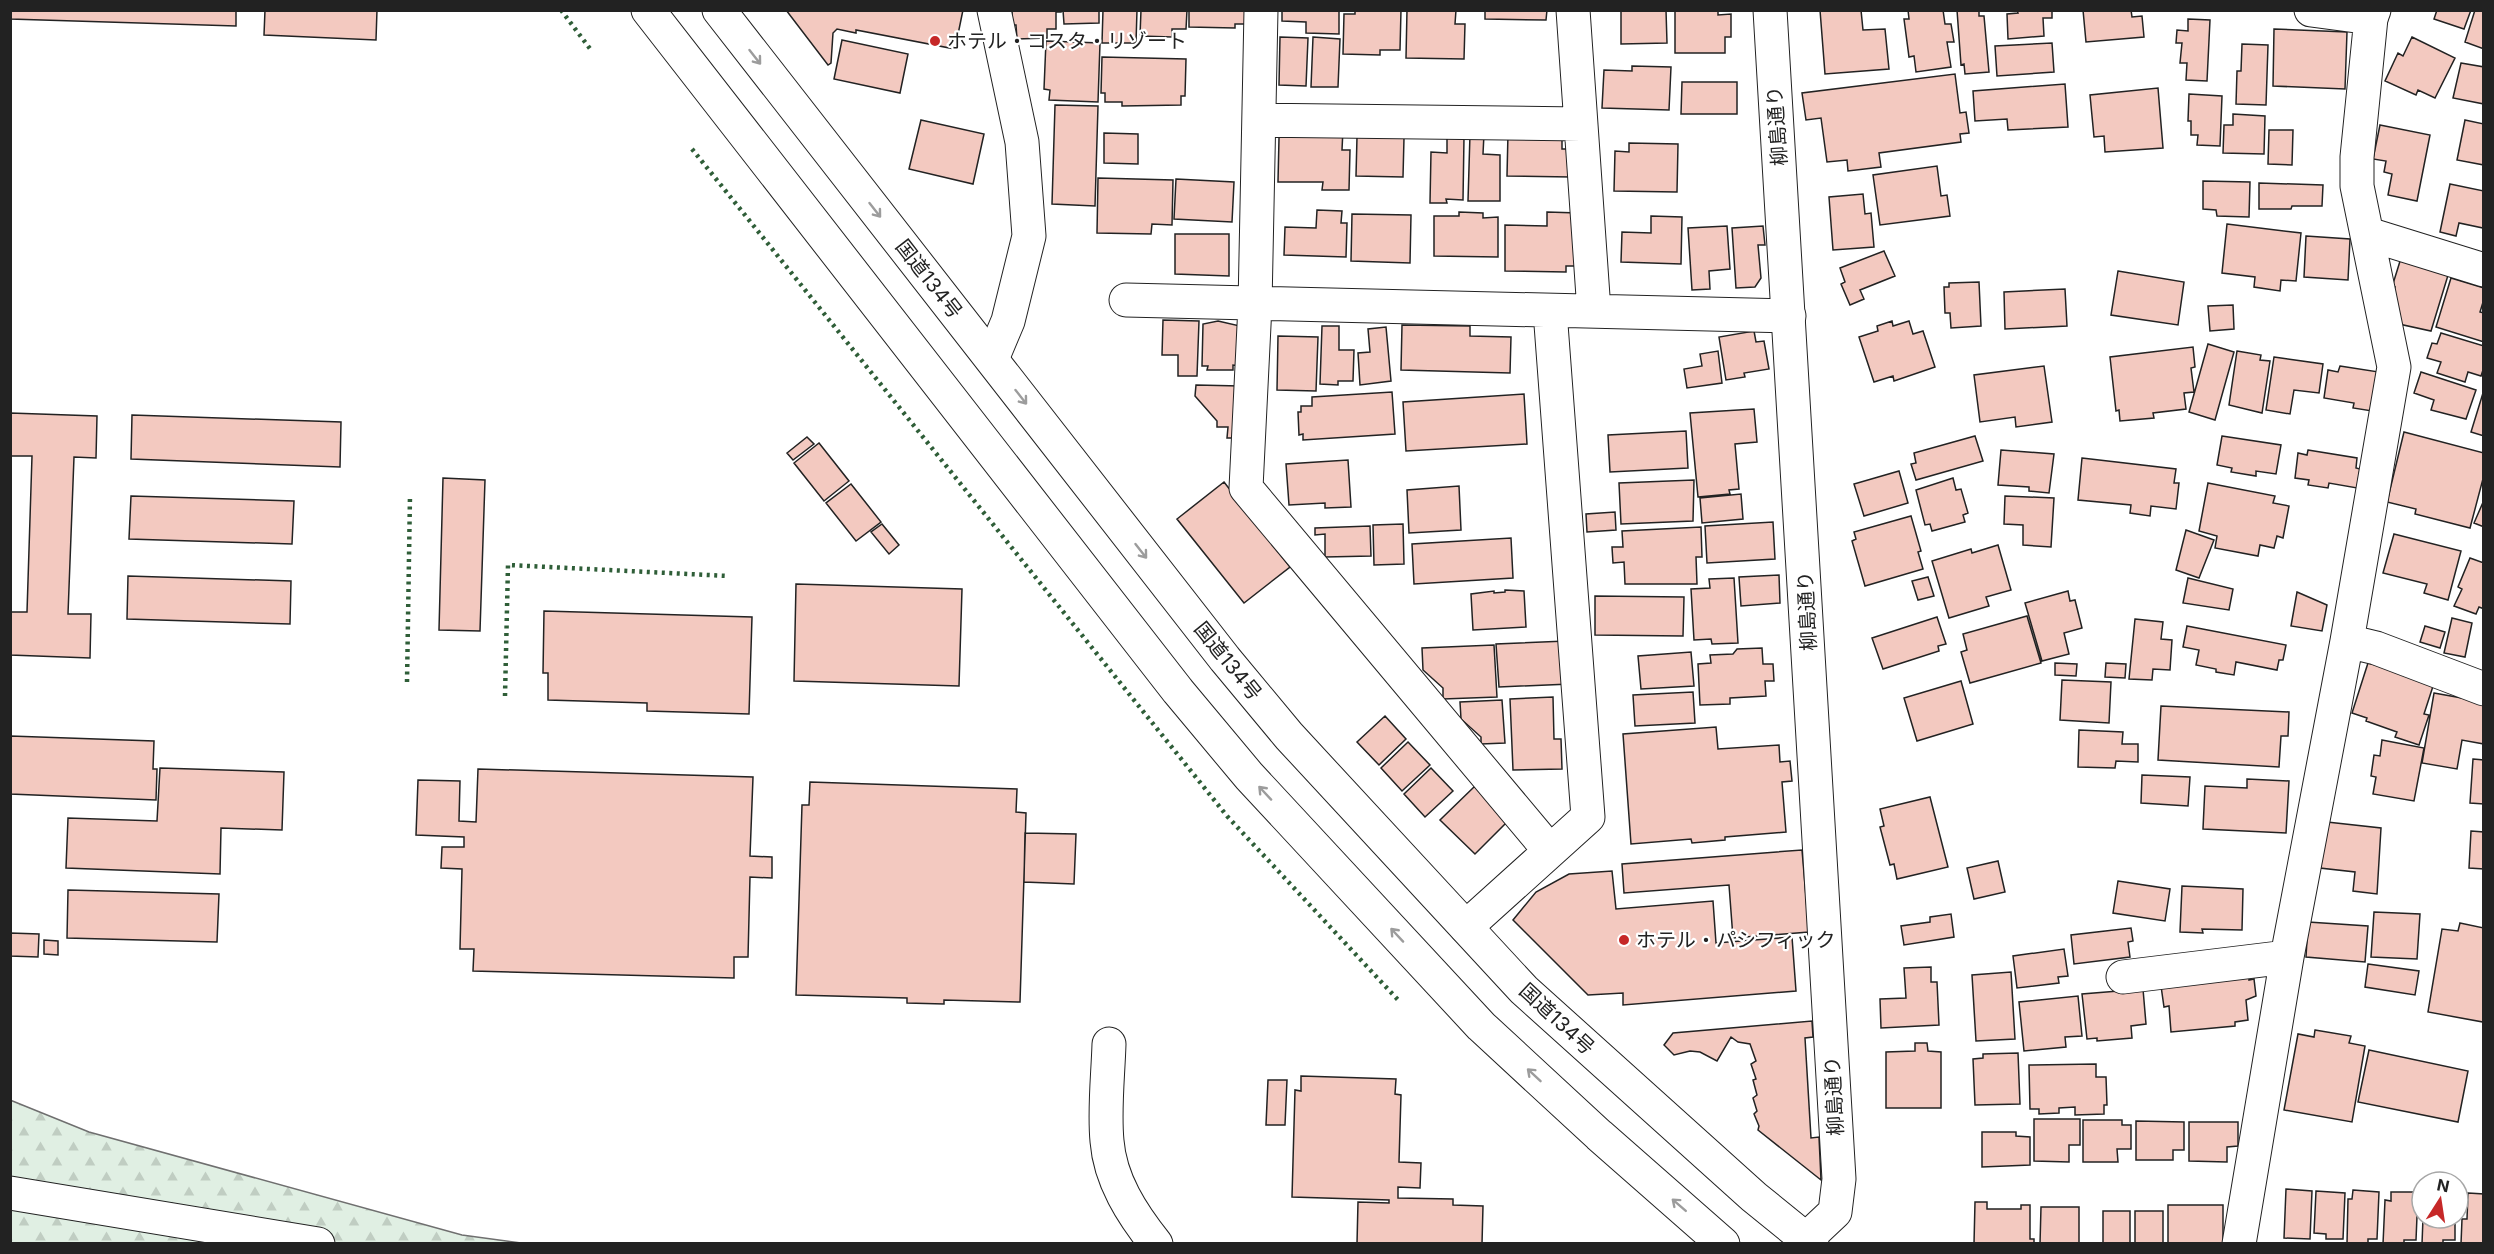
<svg xmlns="http://www.w3.org/2000/svg" width="2494" height="1254" viewBox="0 0 2494 1254" font-family="Inter,'Noto Sans JP',sans-serif">
	<style>
		.forest { fill: url(#forest-firs); stroke: #6f6f6f; stroke-width: 1.5 }
		.building { fill: #f3c9c0; stroke: #222; stroke-width: 1.5 }
		.lines { fill: none; stroke-linecap: round; stroke-linejoin: round }
		.street-casing { stroke: #222; stroke-width: 35 }
		.secondary-casing { stroke: #222; stroke-width: 35 }
		.highway-casing { stroke: #222; stroke-width: 35 }
		.street { stroke: #fff; stroke-width: 33 }
		.secondary { stroke: #fff; stroke-width: 33 }
		.highway { stroke: #fff; stroke-width: 33 }
		.hedge { stroke: #2f5e38; stroke-width: 4.5; stroke-dasharray: 3 4.5; stroke-linecap: butt }
		.oneway { stroke: #9c9c9c }
		.poi-dot { fill: #c62828; stroke: #fff; stroke-width: 2 }
		.labels { text-anchor: middle; dominant-baseline: central; stroke-width: 4.5; stroke-linejoin: round; paint-order: stroke }
		.poi-label { font-size: 20px; fill: #222; stroke: #fff; text-anchor: start }
		.street-label { font-size: 20px; fill: #222; stroke: #fff }
	</style>
	<defs>
		<pattern id="forest-firs" width="22" height="20" patternUnits="userSpaceOnUse" patternTransform="scale(1.5)"><rect width="22" height="20" fill="#e0efe3"/><path d="M5 1l3.5 6h-7zM16 11l3.5 6h-7z" fill="#c0cdc2"/></pattern>
	</defs>
	<rect width="100%" height="100%" fill="#fff"/>
	<path class="forest" d="M10,1100L89,1132L462,1235L521,1243H11Z"/>
	<path class="building" d="M10,10H236V26L10,19Z
		M265,10H377L376,40L264,35Z
		M786,10H963L955,49L856,30V33L837,29L833,33L831,63L828,65Z
		M1009,10H1061V12H1056V29H1047V38L1017,39L1016,25H1012V11Z
		M1063,10H1099V23L1064,24Z
		M1103,10H1137L1136,43H1102Z
		M1141,10H1187L1186,29H1172V37L1140,36Z
		M1189,10H1245V24H1235V28L1189,27Z
		M1282,10H1339V34L1306,33V22L1282,21Z
		M1355,10H1401L1400,50H1380V55L1343,54L1344,14H1355Z
		M1407,10H1456L1455,24H1465L1464,59L1406,58Z
		M1485,10H1547L1546,20L1485,19Z
		M1621,10H1666L1667,43L1621,44Z
		M1675,10H1718V15L1731,14V37H1725V53H1675Z
		M1820,10H1861L1863,30L1885,29L1889,69L1825,74Z
		M1908,10H1943L1945,24H1951L1954,42H1947L1951,67L1916,72L1914,56L1909,57L1904,19H1909Z
		M1957,10H1979V16H1984L1989,72L1965,74L1964,64L1961,65Z
		M2017,10H2052V18H2043L2044,36L2008,39L2007,14L2018,13Z
		M2083,10H2131L2132,17L2142,16L2144,37L2086,42Z
		M2437,10H2471L2464,29L2434,19Z
		M2475,10H2484V49L2465,42Z
		M2188,19L2210,20L2207,81L2186,80L2187,63H2180L2182,43H2176L2177,30L2188,31Z
		M2274,29L2347,32L2345,89L2273,86Z
		M1280,37L1308,38L1306,86L1279,85Z
		M1313,37L1340,39L1338,87H1311Z
		M2412,37L2455,58L2435,98L2418,90L2416,95L2385,81L2398,53L2403,56Z
		M842,40L908,54L900,93L834,79Z
		M1046,41L1100,43L1098,102L1049,100L1050,90L1044,89Z
		M2052,43L2054,72L1997,76L1995,46Z
		M2242,44L2268,45L2266,105L2236,104L2237,71H2241Z
		M1102,57L1186,59L1185,96H1181V105L1122,106V102H1105V93H1101Z
		M2461,63L2484,67V104L2453,98Z
		M1632,66L1671,67L1669,110L1602,108L1604,70L1632,71Z
		M1955,74L1960,113L1966,112L1969,133L1960,134L1961,142L1879,153L1881,167L1848,171L1847,160L1827,162L1821,118L1806,120L1802,93Z
		M1682,82H1737V114H1681Z
		M2065,84L2068,127L2008,130L2007,119L1975,121L1973,91Z
		M2158,88L2163,148L2105,152L2104,136L2094,137L2090,95Z
		M2189,94L2222,96L2220,146L2197,145L2198,135H2191V121H2188Z
		M1055,105L1098,106L1095,206L1052,204Z
		M2233,114L2265,116L2264,154L2223,153L2224,125H2233Z
		M921,120L984,134L973,184L909,169Z
		M2465,120L2484,124V165L2457,160Z
		M2380,125L2430,135L2417,201L2388,195L2392,174L2384,172L2386,161L2373,159Z
		M1290,128L1343,129L1342,150H1350L1349,190H1322L1323,182H1278L1279,138Z
		M2269,130H2293L2292,165L2268,164Z
		M1104,133L1138,134V164L1104,163Z
		M1508,133L1562,134V149H1571V177L1507,176Z
		M1470,134H1484L1483,154L1500,155V201H1468Z
		M1357,137L1404,138L1403,177L1356,176Z
		M1447,137H1464L1463,200L1446,199L1447,203H1430L1431,152L1447,153Z
		M1629,143L1678,144L1677,192L1614,191L1615,151L1629,152Z
		M1937,166L1941,196L1947,195L1950,216L1880,225L1873,175Z
		M1098,178L1173,180L1172,225L1152,224L1151,234L1097,233Z
		M1176,179L1234,182L1232,222L1174,219Z
		M2203,181L2250,182L2249,217L2217,216L2216,210L2203,209Z
		M2259,183L2323,185L2322,206H2292L2291,209H2259Z
		M2450,184L2484,191L2483,228L2459,223L2456,236L2440,232Z
		M1863,194L1865,214L1871,213L1874,247L1833,250L1829,197Z
		M1317,210L1342,211L1341,223H1347L1346,257L1284,255L1285,227L1316,228Z
		M1459,212L1483,213V218L1498,217V257L1434,256V216H1459Z
		M1547,212L1578,213L1577,266H1566V272L1505,271V225L1547,226Z
		M1352,214L1411,215L1410,263L1351,261Z
		M1651,216L1682,217L1681,264L1621,262L1622,232L1651,233Z
		M2227,224L2301,233L2296,281L2281,280L2280,291L2254,287L2255,277L2222,273Z
		M1727,226L1730,269L1709,271L1710,289L1692,290L1688,228Z
		M1763,226L1765,245H1758L1761,278L1755,287L1736,288L1732,228Z
		M1175,234H1229V276L1175,274Z
		M2306,236L2350,239L2348,280L2304,277Z
		M1884,251L1895,276L1860,290L1864,299L1850,305L1841,284L1845,282L1840,268Z
		M2401,258L2449,272L2431,331L2399,324L2392,297L2395,287H2392Z
		M2118,271L2184,282L2178,325L2111,315Z
		M2451,278L2484,288V299L2480,312L2484,313V342L2436,327Z
		M1979,282L1981,326L1951,328L1950,313H1945L1944,287H1949V283Z
		M2065,289L2067,326L2005,329L2004,292Z
		M2233,305L2234,329L2210,331L2208,306Z
		M1163,320L1199,321L1197,376H1178V355H1162Z
		M1218,321L1240,326V366L1233,365V370H1207L1208,366H1202L1203,324Z
		M1892,321L1893,326L1909,321L1913,334L1923,331L1935,367L1894,381L1893,376L1874,382L1859,337L1878,331L1877,326Z
		M1402,325L1470,326V336L1511,337L1510,373L1401,370Z
		M1322,326H1339V350H1354L1353,381H1338V385L1320,384Z
		M1386,327L1391,381L1360,385L1358,353L1370,352L1368,329Z
		M1754,331L1756,342L1764,341L1769,369L1744,373L1745,377L1726,380L1719,337Z
		M2441,333L2484,346V367L2481,376L2468,372L2465,382L2437,373L2441,362L2427,358L2432,343L2437,344Z
		M1278,336L1318,337L1316,391L1277,390Z
		M2208,344L2234,352L2215,420L2189,412Z
		M2193,347L2195,367L2191,368L2194,392L2184,393L2186,409L2153,413L2154,418L2120,421L2119,410L2116,411L2110,357Z
		M1718,351L1722,383L1687,388L1684,369L1702,366L1700,354Z
		M2237,351L2261,355L2260,360L2270,361L2262,413L2229,405Z
		M2274,357L2323,364L2319,393L2294,390L2290,414L2266,410Z
		M2044,366L2052,422L2016,427L2015,417L1980,422L1974,375Z
		M2340,366L2379,372L2372,411L2353,408L2354,403L2324,398L2328,370L2338,372Z
		M2421,372L2476,390L2466,419L2431,410L2434,400L2414,393Z
		M1196,385L1240,386L1242,438H1227L1228,427H1217V421L1195,396Z
		M1392,392L1395,434L1303,440V434L1299,435L1298,412H1301V406H1312V397Z
		M2483,393H2484V436L2471,432Z
		M1524,394L1527,444L1406,451L1403,402Z
		M1754,409L1757,442L1735,444L1739,489L1729,490L1730,494L1698,497L1690,413Z
		M10,413L97,416L96,458L74,457L68,614H91L90,658L10,655V612H27L32,456H10Z
		M132,415L341,422L340,467L131,459Z
		M1686,431L1688,468L1610,472L1608,435Z
		M2404,432L2484,453V475L2470,528L2415,514L2416,509L2387,502Z
		M1975,436L1983,461L1916,480L1911,464L1916,463L1914,453Z
		M2222,436L2281,445L2276,474L2256,471V476L2231,472L2232,468L2217,465Z
		M807,437L814,444L793,460L787,453Z
		M819,443L849,481L824,501L794,463Z
		M2001,450L2054,454L2049,493L2029,491V487L1998,485Z
		M2308,450L2357,458L2356,468L2360,469L2357,488L2329,483L2328,488L2308,485L2309,480L2295,478L2298,453L2307,455Z
		M2082,458L2176,469L2174,483H2179L2176,509L2151,506L2150,516L2130,513L2131,505L2078,500Z
		M1348,460L1351,507L1325,508V503L1289,505L1286,464Z
		M1899,471L1908,503L1864,516L1854,484Z
		M443,478L485,480L480,631L439,630Z
		M1953,478L1956,490L1961,489L1968,513L1963,515L1965,522L1932,531L1930,524L1925,525L1916,490Z
		M1694,480L1693,521L1621,524L1619,483Z
		M1224,482L1290,567L1244,603L1177,519Z
		M2208,483L2275,496L2273,503L2289,506L2283,538L2277,536L2274,548L2260,545L2258,556L2215,548L2217,536L2199,531Z
		M851,484L881,522L856,541L826,503Z
		M1459,486L1461,530L1409,533L1407,490Z
		M1741,494L1743,519L1702,523L1700,498Z
		M131,496L294,501L292,544L129,539Z
		M2005,496L2054,498L2051,547L2023,545V525L2004,524Z
		M2484,500V527L2474,523Z
		M1615,512L1616,530L1587,532L1586,514Z
		M1911,516L1921,551L1918,552L1923,569L1865,586L1852,541L1856,539L1854,532Z
		M1773,522L1775,559L1707,563L1705,526Z
		M882,524L899,545L889,554L871,532Z
		M1403,524L1404,564L1374,565L1373,525Z
		M1370,526L1371,556L1325,557V534L1315,535V528Z
		M1701,527L1702,557H1696L1697,584H1625L1624,562L1613,563L1612,547H1623L1622,531Z
		M2186,530L2214,540L2199,578L2176,570Z
		M2394,534L2461,551L2448,600L2424,593L2427,584L2383,573Z
		M1511,538L1513,578L1414,584L1412,544Z
		M1998,545L2011,590L1986,597L1989,606L1949,618L1932,561L1971,549L1972,553Z
		M2470,558L2484,563V609L2479,607L2476,614L2454,606L2462,589L2458,587Z
		M1779,575L1780,603L1741,606L1739,577Z
		M128,576L291,581L290,624L127,619Z
		M1928,577L1934,596L1918,600L1912,581Z
		M1734,578L1738,643L1712,644L1711,639L1694,640L1691,589L1710,588L1709,579Z
		M2188,578L2233,589L2229,610L2183,603Z
		M796,584L962,589L959,686L794,681Z
		M1505,590L1524,591L1526,627L1473,630L1471,594L1494,591V593L1505,592Z
		M2068,591L2070,601L2075,600L2082,628L2064,633L2069,654L2042,661L2025,603Z
		M2297,592L2327,605L2322,631L2291,626Z
		M1595,596L1684,597L1683,636L1595,635Z
		M544,611L752,617L749,714L647,711V703L548,700V673H543Z
		M2027,616L2041,663L1970,683L1961,652L1967,650L1963,634Z
		M1937,617L1946,644L1938,646L1939,651L1883,669L1872,638Z
		M2452,618L2472,623L2465,657L2444,653Z
		M2135,619L2163,622L2161,639L2172,640L2170,670L2153,669L2152,680L2129,679Z
		M2187,626L2286,645L2283,660H2279L2277,670L2236,662L2234,675L2216,672V669L2196,665L2199,650L2183,647Z
		M2425,626L2445,632L2440,648L2420,642Z
		M1566,641L1570,684L1499,687L1496,644Z
		M1494,645L1497,697L1443,699V688L1423,670L1422,648Z
		M1762,648L1763,664H1773L1774,681H1765L1766,696L1730,698V704L1700,705L1698,664L1711,663L1710,655L1733,654L1737,649Z
		M1691,652L1694,686L1641,689L1638,656Z
		M2055,663L2077,664L2076,676L2055,675Z
		M2106,663L2126,664L2125,678L2105,677Z
		M2368,663L2435,680L2424,714L2429,715L2419,745L2395,737L2397,732L2366,721L2367,718L2352,713Z
		M2062,680L2111,682L2109,723L2060,720Z
		M1961,681L1973,724L1917,741L1904,698Z
		M1693,692L1695,723L1635,726L1633,695Z
		M2434,693L2484,702V744L2462,740L2457,769L2422,763Z
		M1553,697L1554,739H1561L1562,769L1513,770L1510,699Z
		M1502,700L1505,743L1481,744V737L1461,719L1460,702Z
		M2161,706L2289,712L2288,736H2281L2279,767L2158,760Z
		M1385,716L1406,739L1379,765L1357,742Z
		M1716,727L1718,749L1779,745L1780,762L1790,761L1792,781L1782,782L1786,832L1725,837V840L1692,843L1691,839L1631,844L1623,734Z
		M2079,730L2123,732L2122,744H2138V762L2116,761L2115,768L2078,767Z
		M10,736L154,741L153,769H157L156,800L10,794Z
		M2382,740L2424,748L2414,801L2373,794L2376,777L2371,776L2374,755L2380,756Z
		M1408,742L1430,765L1402,791L1381,768Z
		M2473,759L2484,760V804L2470,803Z
		M160,768L284,772L282,830L221,828L220,874L66,868L68,818L157,821Z
		M1431,768L1453,791L1425,817L1404,794Z
		M478,769L753,777L750,856L772,857V878L750,877L748,957H734V978L473,971L474,949H460L462,869L441,868L442,847H464V837L416,835L418,780L460,781L459,821L476,822Z
		M2142,775L2190,777L2188,806L2141,803Z
		M2247,779L2289,781L2286,833L2203,829L2205,786L2247,788Z
		M810,782L1017,789L1016,812L1026,813L1020,1002L944,1000V1004L907,1003V998L796,995L802,805H809Z
		M1475,786L1509,820L1475,854L1440,820Z
		M1930,797L1948,867L1897,879L1894,864L1890,865L1880,827L1884,826L1880,809Z
		M2327,822L2381,828L2377,894L2353,891L2355,872L2320,868Z
		M2471,831L2484,832V869L2469,868Z
		M1025,833L1076,834L1074,884L1024,882Z
		M1802,850L1809,932L1733,938L1729,885L1624,893L1622,864Z
		M1998,861L2005,892L1974,899L1967,868Z
		M1612,871L1616,909L1713,901L1716,943L1792,937L1796,991L1623,1005V993L1588,995L1513,920L1536,892L1569,874Z
		M2118,881L2170,889L2165,921L2113,913Z
		M2182,886L2243,889L2242,930L2202,929L2203,933L2180,932Z
		M68,890L219,894L217,942L67,938Z
		M2374,912L2420,914L2417,959L2371,957Z
		M1951,914L1954,937L1904,945L1901,926L1930,922V917Z
		M2308,922L2368,926L2365,962L2306,957Z
		M2460,923L2484,928L2483,1022L2428,1012L2442,929L2458,931Z
		M2131,928L2133,941L2128,942L2130,957L2074,964L2071,935Z
		M10,933L39,934L38,957L10,956Z
		M44,940L58,941V955L44,954Z
		M2064,949L2068,976L2058,977L2059,983L2017,988L2013,956Z
		M2368,964L2419,971L2415,995L2365,987Z
		M1931,967V982H1937L1939,1025L1881,1028L1880,999L1906,998L1904,968Z
		M2011,972L2015,1039L1976,1041L1972,975Z
		M2249,977V980L2254,979L2256,996L2246,1000L2248,1020L2235,1022V1026L2171,1032L2169,1006L2164,1007L2161,986Z
		M2143,989L2146,1024L2131,1026L2132,1038L2097,1041V1038L2087,1039L2082,994Z
		M2078,996L2082,1036L2065,1037L2066,1047L2024,1051L2019,1002Z
		M1812,1021L1813,1037L1805,1038L1811,1138L1819,1137L1821,1180L1758,1130L1759,1126L1754,1114L1757,1111L1753,1098L1757,1095L1753,1080L1756,1079L1751,1064L1756,1061L1750,1044L1738,1042L1731,1037L1717,1061L1700,1052L1690,1051L1674,1055L1664,1045L1673,1033Z
		M2315,1030L2351,1036L2349,1043L2365,1046L2352,1122L2284,1110L2298,1034L2314,1037Z
		M1915,1043H1927L1928,1051L1941,1052V1108H1886V1052L1915,1051Z
		M2369,1050L2468,1071L2458,1122L2358,1102Z
		M2018,1053L2020,1104L1975,1105L1973,1059L1983,1058V1054Z
		M2096,1064V1077H2106L2107,1105H2104V1114L2075,1115V1107L2059,1108V1113L2039,1114V1109H2030L2029,1065Z
		M1301,1076L1396,1079L1395,1094L1401,1095L1399,1162L1421,1163L1420,1188L1398,1187V1198L1453,1199V1205L1483,1206L1482,1244H1357L1358,1202L1389,1203V1200L1292,1197L1295,1090L1301,1091Z
		M1268,1080H1287L1285,1125H1266Z
		M2034,1119H2080V1145H2069V1162L2034,1161Z
		M2083,1120H2122V1125H2131V1149H2117L2118,1162H2083Z
		M2136,1121L2184,1122V1150H2173V1160H2136Z
		M2189,1122H2238V1146L2227,1147V1162L2189,1161Z
		M1982,1132H2016V1136L2030,1137V1165L1982,1167Z
		M2286,1189L2312,1191L2310,1239L2284,1238Z
		M2353,1190L2379,1192L2377,1239H2368V1244H2347L2348,1199H2352Z
		M2316,1191L2345,1193L2343,1239H2326V1234L2314,1233Z
		M2391,1192H2418L2416,1240H2404V1244H2383L2385,1200L2391,1201Z
		M2468,1193L2484,1194V1244H2461L2462,1219H2467Z
		M1975,1202H1987V1209H2021V1205H2030V1239H2034V1244H1974Z
		M2168,1205H2223V1244H2168Z
		M2041,1207H2079V1244H2040Z
		M2103,1211H2130V1244H2103Z
		M2135,1211H2163V1244H2135Z
		M2423,1218H2455V1240H2443V1244H2422Z"/>
	<g class="lines">
		<g class="street-casing">
			<path id="street" d="M1261,10L1255,305L1246,488L1550,851
				M1573,10L1594,311
				M1259,120L1581,124
				M2368,234L2484,270
				M1126,300L1789,316
				M992,359L1008,321L1029,236L1022,142L994,10
				M2347,641L2376,648L2484,689
				M1466,927L1588,817L1550,311
				M2123,977L2287,957
				M1109,1044C1108,1076 1104,1110 1107,1141C1110,1180 1132,1214 1156,1244
				M10,1193L318,1244
				M2239,1244L2287,957L2347,641L2394,367L2357,186V157L2371,18L2311,10"/>
		</g>
		<g class="secondary-casing">
			<path id="secondary" d="M1770,10L1839,1179L1835,1212L1801,1244
				M2371,18L2374,10"/>
		</g>
		<g class="highway-casing">
			<path id="highway" d="M648,10L1178,691L1249,776L1481,1026L1599,1135L1723,1244
				M719,10L1225,659L1289,736L1524,990L1754,1197L1812,1244"/>
		</g>
		<use href="#street" class="street"/>
		<use href="#secondary" class="secondary"/>
		<use href="#highway" class="highway"/>
		<path class="hedge" d="M561,10L591,50
			M692,149L1227,816L1400,1002
			M407,682L410,495
			M505,696L508,565L729,576"/>
	</g>
	<defs><path id="oneway-shaft" d="M-6 0H5M1.5-3L5.5 0L1.5 3" fill="none" stroke-width="1.6" stroke-linecap="round" stroke-linejoin="round" transform="scale(1.5)"/></defs>
	<g class="oneway">
		<use href="#oneway-shaft" transform="translate(755 57) rotate(52)"/>
		<use href="#oneway-shaft" transform="translate(875 210) rotate(52)"/>
		<use href="#oneway-shaft" transform="translate(1021 397) rotate(52)"/>
		<use href="#oneway-shaft" transform="translate(1141 551) rotate(52)"/>
		<use href="#oneway-shaft" transform="translate(1265 793) rotate(-133)"/>
		<use href="#oneway-shaft" transform="translate(1397 935) rotate(-133)"/>
		<use href="#oneway-shaft" transform="translate(1534 1075) rotate(-137)"/>
		<use href="#oneway-shaft" transform="translate(1679 1205) rotate(-139)"/>
	</g>
	<g class="poi-dot">
		<circle cx="935" cy="41" r="6"/>
		<circle cx="1624" cy="940" r="6"/>
	</g>
	<g class="labels">
		<g class="poi-label">
			<text x="947" y="41">ホテル・コスタ・リゾート</text>
			<text x="1636" y="940">ホテル・パシフィック</text>
		</g>
		<g class="street-label">
			<text transform="translate(1777 126) rotate(-94)">柳島通り</text>
			<text transform="translate(929 279) rotate(52)">国道134号</text>
			<text transform="translate(1807 611) rotate(-93)">柳島通り</text>
			<text transform="translate(1228 661) rotate(51)">国道134号</text>
			<text transform="translate(1557 1019) rotate(43)">国道134号</text>
			<text transform="translate(1834 1096) rotate(-93)">柳島通り</text>
		</g>
	</g>
	<rect width="2494" height="1254" fill="none" stroke="#222222" stroke-width="24"/>
	<g transform="translate(2440 1200) rotate(12)"><circle r="28" fill="#ffffff" stroke="#a7a7a7" stroke-width="1.5"/>
	<path d="M0-4.5L10 22L0 15L-10 22Z" fill="#c62828"/>
	<text y="-9" font-size="16" font-weight="bold" text-anchor="middle" fill="#222222">N</text>
	</g>
</svg>
